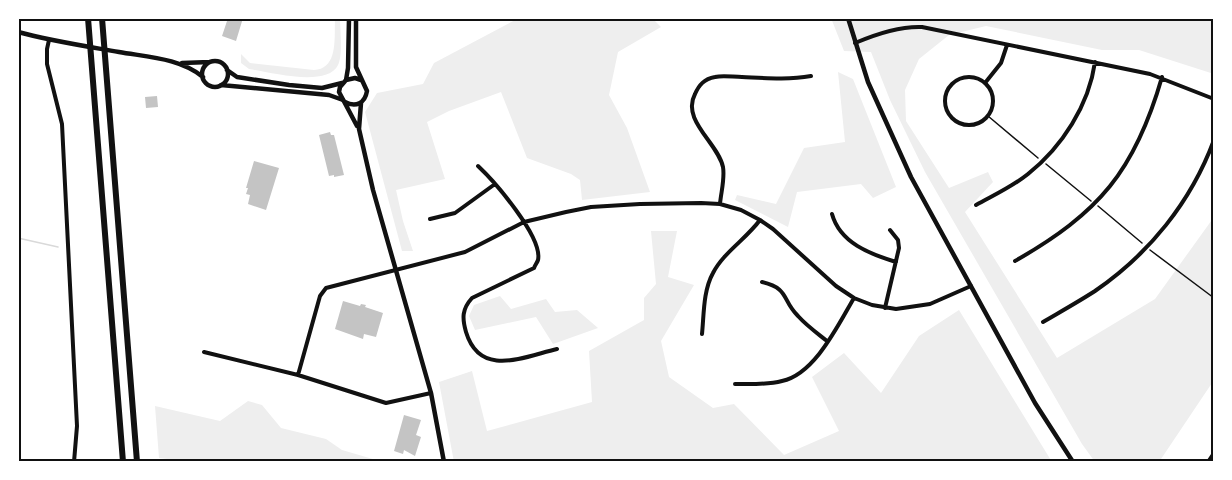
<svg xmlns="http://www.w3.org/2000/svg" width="1232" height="480" viewBox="0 0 1232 480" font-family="Montserrat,sans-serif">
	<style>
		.green { fill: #eee }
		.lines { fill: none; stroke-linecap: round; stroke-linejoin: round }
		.stream { stroke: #d9d9d9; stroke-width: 1.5 }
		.building { fill: #c4c4c4 }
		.path { stroke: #111; stroke-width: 1.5 }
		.minor { stroke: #111; stroke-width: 4 }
		.tertiary { stroke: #111; stroke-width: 4.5 }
		.secondary { stroke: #111; stroke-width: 4.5 }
		.trunk { stroke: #111; stroke-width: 6 }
		.neatline { fill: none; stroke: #111; stroke-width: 2 }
	</style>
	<rect width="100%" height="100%" fill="#fff"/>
	<path class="green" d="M335,18H340C340,30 343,55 338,65C327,88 269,72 249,69L241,63V54L250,63L314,70C339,69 334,36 335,18Z
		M519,18H652L661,27L618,52L609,95L627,128L650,192L582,200L580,180L571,174L527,158L501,92L449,111L427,122L445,179L396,190L403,221L413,251H402L365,112L377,93L423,84L434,63Z
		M831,18H1214V74L1139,50H1102L986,26L949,35L919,59L905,90L906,121L949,188L988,172L993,182L965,212L1057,358L1155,299L1214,217V380L1159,462H1095L1082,444L925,172L890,100L871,52L844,51Z
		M838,72L853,79L896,187L873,198L861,184L797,192L788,227L735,200L737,195L776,204L804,148L845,142Z
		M651,231H677L668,277L694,285L661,341L669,377L713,408L734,404L784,455L839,431L812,377L844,353L881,393L919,336L959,310L1052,462H454L439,382L472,371L487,431L592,402L589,351L644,320V298L656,284Z
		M500,296L511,309L546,299L555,312L577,310L598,328L553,344L536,317L475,330L469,316L474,305Z
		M248,401L262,405L281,428L326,439L342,450L383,462H192L159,458L155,406L220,421Z"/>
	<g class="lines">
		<path class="stream" d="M18,238L58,247"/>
	</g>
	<path class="building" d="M228,18H243L236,41L222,36Z
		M157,96L158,107L146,108L145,97Z
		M330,132L331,135H334L344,175L334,177V175L329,176L319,135Z
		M254,161L279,168L266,210L248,204L250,195L246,194L248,188H246Z
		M343,301L360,306L361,304L366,305L365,307L383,313L376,337L364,334L363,339L335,329Z
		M404,415L421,420L416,435L421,437L415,456L404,450L403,454L394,451Z"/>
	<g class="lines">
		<path class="path" d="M988,116L1038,158
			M1046,164L1091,201
			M1098,206L1142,243
			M1150,250L1214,298"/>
		<path class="minor" d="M49,40L47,49V64L62,124L77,426L74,462
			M855,43C876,34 899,26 922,27L1150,74L1214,99
			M945 101a24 24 0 1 1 48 0a24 24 0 1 1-48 0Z
			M985,83L1001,63L1007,45
			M478,166C494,181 543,237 538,260C537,263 535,265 534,268L472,298C462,309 462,318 466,332C480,378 523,357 557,349
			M720,204C721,192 725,179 723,167C718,143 681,120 695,94C699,85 704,79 715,77C723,75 733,77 742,77C765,78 788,80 811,76
			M976,205C994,195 1012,187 1028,174C1062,147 1089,105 1095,62
			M832,214C840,243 870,254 896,262
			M430,219L455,213L495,184
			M1015,261C1099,213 1135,171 1162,77
			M762,282C790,289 781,299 798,316C807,326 817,333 827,341
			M885,308L899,248L898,240L890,230
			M1043,322C1060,312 1078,302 1095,291C1149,254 1191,202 1214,140
			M702,334C704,315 703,291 713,273C723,253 746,239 760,220
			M204,352L298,375L386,403L431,393
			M298,375L320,296L326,288L465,252L524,222L566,212L591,207L640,204L701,203L720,204L741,210L760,220L773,229L836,286L854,298L872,305L896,309L930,304L971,286
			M735,384C751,384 767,385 782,381C815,374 838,325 854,298
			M1208,462L1214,453"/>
		<path class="tertiary" d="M848,18L868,82L911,177L1035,403L1073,462
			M18,32C51,41 85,46 119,52C147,57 180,58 203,77
			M202 74a13 13 0 1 1 26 0a13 13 0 1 1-26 0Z
			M182,63L210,62
			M227,70L237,77L289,85L322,88L342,83
			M221,85L329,95L343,100"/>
		<path class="secondary" d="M346,80L348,68L349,18
			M345,102C356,108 365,103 367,91L356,67V18
			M361,103L359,129L373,190L431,393L444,462
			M357,126L339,92L340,87L346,80L355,78L361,80"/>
		<path class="trunk" d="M88,18L123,462
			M102,18L137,462"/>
	</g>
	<rect width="1232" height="480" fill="none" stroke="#ffffff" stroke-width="39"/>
	<rect x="20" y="20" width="1192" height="440" class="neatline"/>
</svg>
